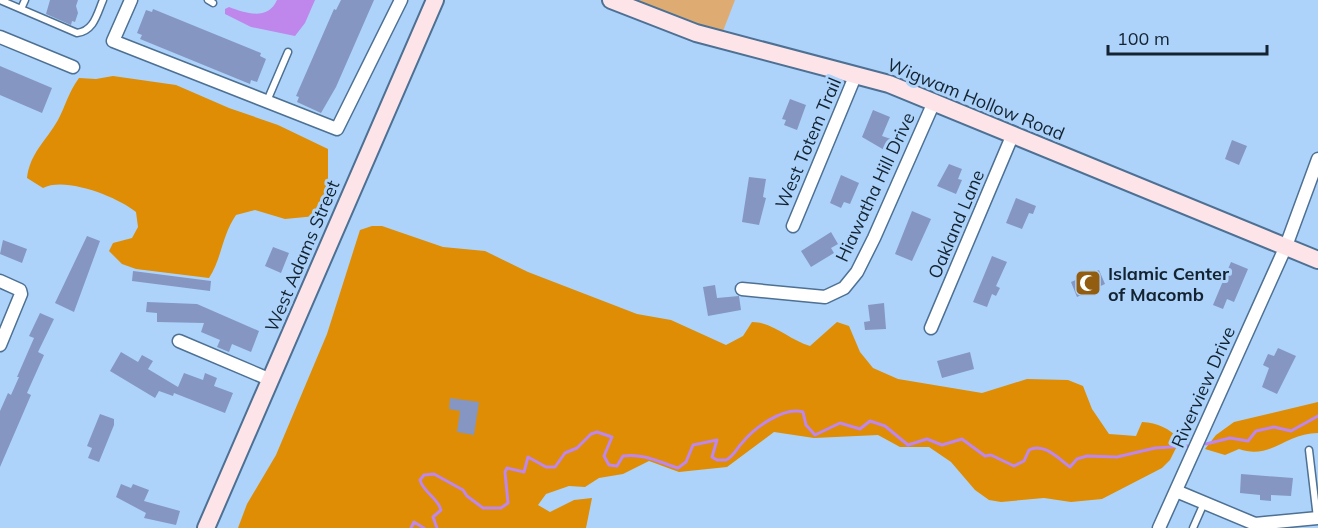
<svg xmlns="http://www.w3.org/2000/svg" width="1318" height="528" viewBox="0 0 1318 528" font-family="Mulish,sans-serif">
	<style>
		.green { fill: #deac73 }
		.forest { fill: #de8d04 }
		.water { fill: #bf86eb }
		.lines { fill: none; stroke-linecap: round; stroke-linejoin: round }
		.stream { stroke: #bf86eb; stroke-width: 3 }
		.building { fill: #8596c2 }
		.lane-casing { stroke: #4d7093; stroke-width: 9 }
		.street-casing { stroke: #4d7093; stroke-width: 15 }
		.secondary-casing { stroke: #4d7093; stroke-width: 20 }
		.lane { stroke: #fff; stroke-width: 6 }
		.street { stroke: #fff; stroke-width: 12 }
		.secondary { stroke: #fde4e8; stroke-width: 16 }
		.labels { text-anchor: middle; dominant-baseline: central; stroke-width: 6; stroke-linejoin: round; paint-order: stroke }
		.street-label { font-size: 18px; fill: #142331; stroke: #add3fb }
		.poi-label { font-size: 18px; font-weight: bold; fill: #142331; stroke: #add3fb; text-anchor: start }
	</style>
	<rect width="100%" height="100%" fill="#add3fb"/>
	<path class="green" d="M611,0H735L720,39Z"/>
	<path class="forest" d="M113,76L176,85L229,108L278,125L328,149V188L316,216L285,219L255,210L236,215C222,235 222,258 209,278L136,269L122,264L109,251L113,243L132,238L138,227L136,212C118,197 65,176 43,188L27,178C30,153 46,141 58,120C66,105 68,93 79,78L96,79Z
		M372,226H382L443,247L485,251L528,272L637,314L671,320L726,345L743,336L752,322C773,322 789,340 810,346L837,322L849,326L860,352L873,368L898,379L982,393L1027,379L1068,380L1083,386L1092,409L1109,434L1136,436L1142,422C1158,423 1169,428 1180,440L1170,460L1162,468L1102,499L1071,502L1044,498L1001,502L989,500L975,490L951,462L929,447H900L878,435L814,438L774,432L727,467L679,472L649,461L623,474L599,478L585,487L569,486L546,494L538,505L550,512L574,500L592,498L586,528H238L247,504L276,455L327,334L360,230Z
		M1318,402V433C1286,433 1271,460 1239,449L1225,455L1205,449L1216,435L1234,422Z"/>
	<path class="water" d="M277,0H315L305,23L295,36L251,27L225,14V9L229,7C245,13 268,21 277,0Z"/>
	<g class="lines">
		<path class="stream" d="M1206,444L1230,438L1248,441L1256,431L1274,427L1291,431L1318,416
			M411,528L414,522L424,528
			M437,528L433,517L441,510C438,498 423,492 420,480L424,475L434,474L463,490L467,496L483,508H501L508,503L505,472L507,468L524,472L528,457L546,467H555L565,453L577,448L591,434L597,432L612,437L604,456L609,465L617,466L623,456C643,453 659,462 678,468L686,462L693,445L717,440L712,457L717,460H726C734,456 736,449 742,443C754,428 784,406 803,412L806,425L815,435L840,423L860,429L870,421L885,426L908,445L927,439L942,445L962,439L985,456L991,455L1014,466L1024,461L1029,450C1044,442 1059,459 1070,467L1077,459L1087,456L1117,457L1155,448L1187,446"/>
	</g>
	<path class="building" d="M50,0H78L76,6L78,13L75,22L72,21L71,25L46,14Z
		M341,0H374L336,87L321,113L297,102L299,97L296,96L334,9L336,10Z
		M153,9L261,53L260,56L266,59L257,82L251,80L250,84L140,39L142,35L137,33L146,10L152,12Z
		M0,66L52,88L42,113L0,95Z
		M790,99L806,105L797,130L784,125L786,120L782,119Z
		M873,110L890,117L882,136L891,139L886,151L862,137Z
		M1232,140L1247,146L1239,165L1225,159Z
		M949,164L962,169L958,179L962,180L956,194L937,186Z
		M841,175L859,183L850,204L844,202L841,208L830,203Z
		M749,177L766,179L763,197L766,198L759,225L742,222Z
		M1016,198L1036,206L1033,214L1029,213L1022,229L1006,223Z
		M912,211L931,219L912,261L895,254Z
		M831,232L838,244L831,248L834,253L811,267L801,251Z
		M87,236L100,241L74,312L55,303Z
		M3,240L27,249L22,263L0,254Z
		M273,247L289,253L281,273L265,266Z
		M992,256L1007,262L996,286L1000,288L996,296L992,294L987,307L973,302Z
		M1231,262L1248,269L1234,302L1227,299L1223,309L1213,305Z
		M1099,270L1105,284L1077,297L1071,282Z
		M133,271L211,281L210,291L132,281Z
		M715,285L717,298L739,296L741,310L708,316L703,287Z
		M147,302L197,304L259,331L251,352L232,344L229,352L217,347L220,340L201,332L204,323L157,322V313L146,312Z
		M884,303L886,329L865,330L864,322L870,321L868,305Z
		M40,313L54,319L38,352L44,355L27,393L31,395L0,467V411L8,393L11,395L19,377H17L34,338L29,336Z
		M1278,348L1296,356L1277,394L1262,387L1269,368L1263,365L1268,354L1274,356Z
		M121,352L138,362L142,355L153,361L148,369L178,387L184,373L203,380L205,373L217,378L214,386L233,393L225,413L174,393L173,396L159,391L155,398L110,371Z
		M970,352L974,369L942,378L937,361Z
		M450,398L479,402L474,435L457,432L460,411L449,409Z
		M100,414L114,419V425L99,462L88,458L92,448L87,446Z
		M1241,474L1293,478L1291,496L1271,495V501L1260,500V495L1240,493Z
		M121,484L131,488L133,484L149,490L144,501L180,511L176,525L144,518L146,513L116,497Z"/>
	<g class="lines">
		<g class="lane-casing">
			<path id="lane" d="M0,0L77,33C94,31 97,14 103,0
				M208,0L213,3
				M21,9L25,0
				M267,101L288,52
				M1309,450L1317,518
				M1193,528L1204,503"/>
		</g>
		<g class="street-casing">
			<path id="street" d="M131,0L113,41L337,129L401,0
				M0,37L73,67
				M793,226L856,74
				M0,281L20,290L21,294L0,345
				M742,289L825,297L844,288L857,272L874,238L934,102
				M931,328L1013,134
				M179,341L271,380
				M1176,491L1255,524L1318,518
				M1159,528L1286,246L1318,159"/>
		</g>
		<g class="secondary-casing">
			<path id="secondary" d="M611,0L696,33L889,84L1318,260
				M206,528L435,0"/>
		</g>
		<use href="#lane" class="lane"/>
		<use href="#street" class="street"/>
		<use href="#secondary" class="secondary"/>
	</g>
	<defs>
		<g id="mosque-square" transform="scale(1.35)"><rect x="-9" y="-9" width="18" height="18" rx="4" fill="#925d11" stroke="#add3fb"/><path d="M3.5-4.9A6 6 0 1 0 3.5 4.9A5 5 0 1 1 3.5-4.9Z" fill="#fff"/></g>
	</defs>
	<g fill-rule="evenodd">
		<use href="#mosque-square" x="1088" y="283"/>
	</g>
	<g class="labels">
		<g class="street-label">
			<text transform="translate(976 99) rotate(22)">Wigwam Hollow Road</text>
			<text transform="translate(808 143) rotate(-67)">West Totem Trail</text>
			<text transform="translate(875 187) rotate(-65)">Hiawatha Hill Drive</text>
			<text transform="translate(956 224) rotate(-67)">Oakland Lane</text>
			<text transform="translate(302 256) rotate(-67)">West Adams Street</text>
			<text transform="translate(1203 387) rotate(-66)">Riverview Drive</text>
		</g>
		<g class="poi-label">
			<text x="1108" y="273">Islamic Center<tspan x="1108" dy="21">of Macomb</tspan></text>
		</g>
	</g>
	<path d="M1108 45v9h159v-9" fill="none" stroke="#142331" stroke-width="3"/>
	<text x="1117" y="45" font-size="18" fill="#142331" stroke="#add3fb" stroke-width="4.5" paint-order="stroke">100 m</text>
</svg>
